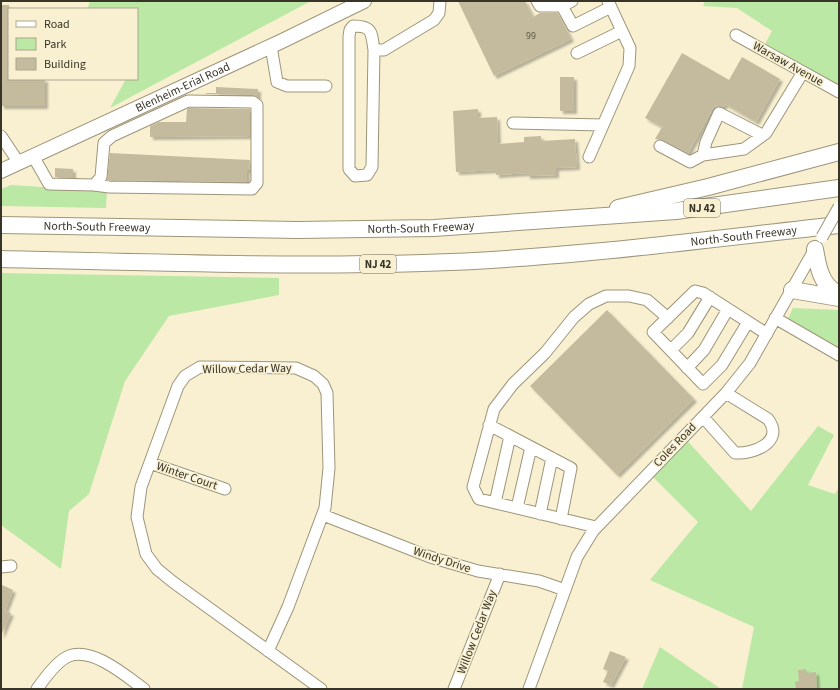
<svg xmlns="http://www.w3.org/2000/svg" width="840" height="690" viewBox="0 0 840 690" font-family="'Source Sans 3',sans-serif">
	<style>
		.green { fill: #bce8a5 }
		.building { fill: #c4bb9e; filter: url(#shadow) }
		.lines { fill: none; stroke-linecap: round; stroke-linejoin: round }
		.minor-casing { stroke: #9d9579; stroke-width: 13 }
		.major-casing { stroke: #9d9579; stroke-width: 16 }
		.highway-casing { stroke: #9d9579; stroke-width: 18 }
		.minor { stroke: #fff; stroke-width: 11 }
		.major { stroke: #fff; stroke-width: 14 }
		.highway { stroke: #fff; stroke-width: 16 }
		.minor-bridge-casing { stroke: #9d9579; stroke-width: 13; stroke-linecap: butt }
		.minor-bridge { stroke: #fff; stroke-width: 11 }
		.labels { text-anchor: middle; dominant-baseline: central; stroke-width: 3.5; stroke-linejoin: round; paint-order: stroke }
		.number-label { font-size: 10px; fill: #5b5646 }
		.shield { fill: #f9f0d1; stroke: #726c5b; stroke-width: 1 }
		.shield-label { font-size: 11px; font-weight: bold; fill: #383428 }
		.street-label { font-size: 12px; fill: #383428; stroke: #f9f0d1 }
	</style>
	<defs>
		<filter id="shadow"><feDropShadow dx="3" dy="3" stdDeviation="1" flood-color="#0004"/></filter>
	</defs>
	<rect width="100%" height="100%" fill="#f9f0d1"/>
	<path class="green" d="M90,1H311L110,108L126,79H137V9H87Z
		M705,1H839V85L765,44L772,31L737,8L703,6Z
		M11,185L107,191L106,208L1,206V189Z
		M1,273L279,278V295L169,316L125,381L89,494L69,511L61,569L1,525Z
		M793,308L839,310V353L784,327Z
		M818,426L834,435L808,485L835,494L839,488V689H742L754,627L650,580L698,522L648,472L684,437L751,511Z
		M660,647L721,689H642Z"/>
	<path class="building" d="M458,1H525L533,17L540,13H558L571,39L494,76Z
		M1,5H9V79H45V106H1Z
		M682,53L729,80L742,57L780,79L756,122L725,104L723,107L714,106L688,153L663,140L655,139L662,127L645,118Z
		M560,77H574V111H560Z
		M216,87L258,89V97L253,95L206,94V93H216Z
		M189,108L250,109V136L150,137V126L159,122H186L187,109Z
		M478,109V118L497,117L498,144L524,142V137L541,136V141L575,139L577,167L556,168V175L527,176V173L496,175V170L456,172L453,111Z
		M110,153L250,160L249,170H247V182L110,180H107Z
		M55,168L73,169V178L55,177Z
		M607,310L694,399L617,475L530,386Z
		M2,585L13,590L5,611L11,613L1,636Z
		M610,651L626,657L611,685L603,682L608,671L603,669Z
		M806,669V673L816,672L817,689H796L795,682L799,681L798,670Z"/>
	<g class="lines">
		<g class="minor-casing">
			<path id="minor" d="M537,1L540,6H562L572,1
				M562,6L573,26L611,7
				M353,26C373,26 371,32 374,50L372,167L367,175L355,176L349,169V36L350,30Z
				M736,35L839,92
				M271,46L277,82L287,86H326
				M374,50H384L434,20L439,13L440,1
				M577,53L622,31
				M513,123L603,125
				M1,136L19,163
				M660,146L690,162L703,155L744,149L766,133L803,72
				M703,155L706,142L719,113L762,135
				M33,156L49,184L94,185L101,177L104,143L112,136L188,101L253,102L257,105V183L252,189L109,187L94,185
				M589,157L629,66L630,48L608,1
				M775,318L839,355
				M748,322L722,365L703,384L653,332L695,291L703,293L767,334
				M671,350L688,333L710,297
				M687,368L704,350L728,309
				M703,417L735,453C754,454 785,442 768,419L726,393
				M489,425L571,468L561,519
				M150,463L225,489
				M495,503L510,436
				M517,508L531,447
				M540,514L552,458
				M323,515L430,557L478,571L539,581L565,590
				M596,527L479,499L473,487L494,409L513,384L545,353L574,317L589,304L606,296H629L647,300L668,318
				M1,567L11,566
				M268,651L288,607L325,508L329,468L327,393L323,384L314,376L296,368L200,367L185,376L178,386L141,487L137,517L146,554L157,569L173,582L321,689
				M37,689C44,679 58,660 69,656C93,647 126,676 144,689
				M454,689L500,574
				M529,689L577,557L593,531L726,393L750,363L816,247"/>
		</g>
		<g class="major-casing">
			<g id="major">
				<path id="s1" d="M1,171L280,42L364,1"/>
			</g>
		</g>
		<g class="highway-casing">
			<g id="highway">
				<path d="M618,208L708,187L839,152"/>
				<path id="s2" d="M1,225L298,230L434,228L676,211L839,188"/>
				<path d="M815,249C818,267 821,286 839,294"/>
				<path id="s3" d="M1,259C142,262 282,267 423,263C562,259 701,240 839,225"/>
				<path d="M792,290L839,298"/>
			</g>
		</g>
		<use href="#minor" class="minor"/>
		<use href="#major" class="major"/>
		<use href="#highway" class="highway"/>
		<g class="minor-bridge-casing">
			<path id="minor-bridge" d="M822,237L839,207"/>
		</g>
		<use href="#minor-bridge" class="minor-bridge"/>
	</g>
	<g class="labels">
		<g class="number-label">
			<text x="531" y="36">99</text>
		</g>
		<g class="shield">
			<rect x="684" y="199" width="36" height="18" rx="3"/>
			<rect x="360" y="255" width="36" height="18" rx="3"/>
		</g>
		<g class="shield-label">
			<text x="702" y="208">NJ 42</text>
			<text x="378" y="264">NJ 42</text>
		</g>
		<g class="street-label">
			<text transform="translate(788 64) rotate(29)">Warsaw Avenue</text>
			<text stroke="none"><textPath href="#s1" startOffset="200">Blenheim-Erial Road</textPath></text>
			<text stroke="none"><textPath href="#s2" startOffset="96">North-South Freeway</textPath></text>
			<text stroke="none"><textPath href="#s2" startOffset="420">North-South Freeway</textPath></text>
			<text stroke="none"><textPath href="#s3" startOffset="744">North-South Freeway</textPath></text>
			<text transform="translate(247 369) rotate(-1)">Willow Cedar Way</text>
			<text transform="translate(675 445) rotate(-46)">Coles Road</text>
			<text transform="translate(187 476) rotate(19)">Winter Court</text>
			<text transform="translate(442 560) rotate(18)">Windy Drive</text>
			<text transform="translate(477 632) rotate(-69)">Willow Cedar Way</text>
		</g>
	</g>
	<rect width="840" height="690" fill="none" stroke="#383428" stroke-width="4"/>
	<rect x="8" y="8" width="130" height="72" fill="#f9f0d1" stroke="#aca58d"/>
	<rect x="16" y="21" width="20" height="6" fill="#ffffff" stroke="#aca58d"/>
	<text x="44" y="28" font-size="12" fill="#383428">Road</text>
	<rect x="16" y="38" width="20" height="12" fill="#bce8a5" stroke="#aca58d"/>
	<text x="44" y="48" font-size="12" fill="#383428">Park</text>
	<rect x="16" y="58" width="20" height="12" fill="#c4bb9e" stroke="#aca58d"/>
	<text x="44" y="68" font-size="12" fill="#383428">Building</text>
</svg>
